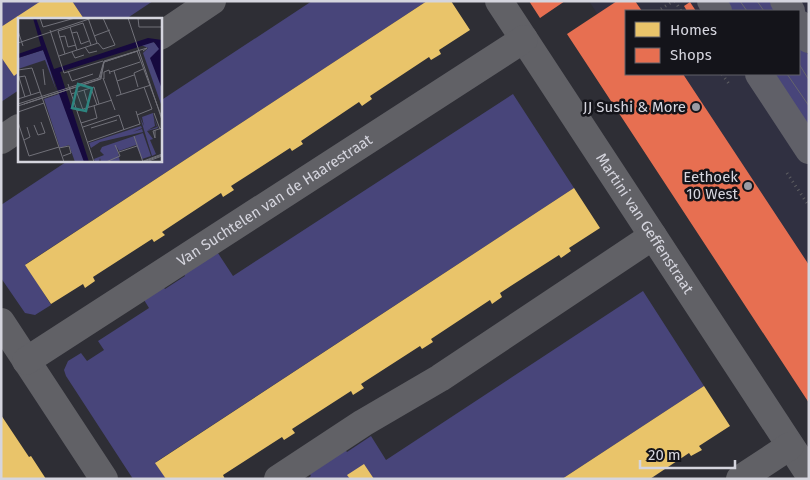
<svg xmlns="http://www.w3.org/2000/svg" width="810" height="480" viewBox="0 0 810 480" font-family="'Fira Sans',sans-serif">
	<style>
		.built { fill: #303041 }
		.green { fill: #48457a }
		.homes { fill: #e9c46a }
		.shops { fill: #e76f51 }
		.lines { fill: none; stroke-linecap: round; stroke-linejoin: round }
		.path { stroke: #5e5e62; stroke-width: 3; stroke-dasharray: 1 4; stroke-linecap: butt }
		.street { stroke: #616166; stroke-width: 28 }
		.secondary { stroke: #606068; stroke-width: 28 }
		.tram { stroke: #65656c; stroke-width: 1 }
		.poi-dot { fill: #9b9ba3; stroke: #14141a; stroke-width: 2 }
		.labels { text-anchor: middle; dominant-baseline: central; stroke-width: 5; stroke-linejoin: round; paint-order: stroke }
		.poi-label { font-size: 15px; fill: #d5d5de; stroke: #14141a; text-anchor: end }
		.street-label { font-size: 15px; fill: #d5d5de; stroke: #14141a }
		.inset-road { fill: none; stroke: #717179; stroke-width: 1 }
		.view { fill: #2d847f; fill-opacity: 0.15; stroke: #2d847f; stroke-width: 2.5 }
		.inset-edge { fill: none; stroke: #d5d5de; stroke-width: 2.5 }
	</style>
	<rect width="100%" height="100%" fill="#2e2e35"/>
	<path class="built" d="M589,1H809V344L636,74H799V11H626V59Z"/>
	<path class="green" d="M1,1H153L126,19H19V90L1,102Z
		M312,1H427L26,264L51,305L35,315L25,313L1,278V205L69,160H160V101Z
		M723,1H773L779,11H729Z
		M799,41L809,56V132L770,74H799Z
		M513,94L574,188L156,462L166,479H133L66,376L64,370L68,361L81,353L87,361L104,350L98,341L149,308L141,295L159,282L165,289L185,276L181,268L214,247L233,276Z
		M643,291L704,386L562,479H307L311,476L307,469L342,446L347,452L371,436L386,460Z"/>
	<path class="homes" d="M41,1H72L84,19H19V72L14,76L1,57V27Z
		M427,1H451L470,30L439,50L441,54L431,60L429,57L370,96L372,99L362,106L359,102L301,141L303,144L292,151L290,148L231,186L234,190L223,197L221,193L162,232L165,235L154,242L152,239L93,277L95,281L85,288L83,284L51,304L25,265Z
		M574,188L600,228L569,248L571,251L561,258L559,255L500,293L502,297L492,304L490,300L431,339L433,342L422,349L420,346L361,384L364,388L353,395L351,391L292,429L295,433L284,440L282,437L223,475L225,479H166L155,463Z
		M704,386L730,426L699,446L702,450L691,456L689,453L650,479H562Z
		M1,415L29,457L31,456L46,479H1Z
		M364,464L374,479H350L347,475Z"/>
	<path class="shops" d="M529,1H565L540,18Z
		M617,1H635L642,11H626V74H683L809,265V403L567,34Z
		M690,2L696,11H687L684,6Z"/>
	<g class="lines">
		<path class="path" d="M675,1L681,11
			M661,9L673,1
			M722,74L729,84
			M787,173L809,206"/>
		<g class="street">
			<path id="s1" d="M499,1L809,474"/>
			<path d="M160,36L212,1"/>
			<path d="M1,140L19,128"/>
			<path d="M1,322L104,479"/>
			<path id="s2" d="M26,361L524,39"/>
			<path d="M278,479L363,423L440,378L653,236"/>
			<path d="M740,479L790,446"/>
		</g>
		<path class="secondary" d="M711,1L718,11
			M784,1L791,11
			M799,24L809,39
			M759,74L809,150"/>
		<path class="tram" d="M740,1L747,11
			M757,1L764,11
			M799,64L809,80
			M787,74L809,106"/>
	</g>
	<g class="poi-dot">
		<circle cx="696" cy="107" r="5"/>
		<circle cx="748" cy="186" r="5"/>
	</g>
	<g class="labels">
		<g class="poi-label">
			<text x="686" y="107">JJ Sushi &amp; More</text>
			<text x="738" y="177">Eethoek<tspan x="738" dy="17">10 West</tspan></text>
		</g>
		<g class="street-label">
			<text stroke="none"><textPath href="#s2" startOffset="296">Van Suchtelen van de Haarestraat</textPath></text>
			<text stroke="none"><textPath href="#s1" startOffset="266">Martini van Geffenstraat</textPath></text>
		</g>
	</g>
	<g transform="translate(18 18)">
		<rect width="144" height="144" fill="#2e2e35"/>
		<path d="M134,23L143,30L144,89L125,35L130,30L123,27ZM25,32L29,41L38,72L27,42L0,51V40ZM44,75L50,96L67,144H57L51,127L42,130L26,81ZM135,95L137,108L130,112L139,109L135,97L140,110L129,113L135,121L132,122L138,136L134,138L122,99L127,97L122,99L126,108L124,99ZM123,108L124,110L115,114L124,111L125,114L82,124L73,130L71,125ZM125,115L133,138L124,141L118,127L101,133L99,129L102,144H83L82,140L81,144H77L76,141L86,137L82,133L84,129Z" fill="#48457a"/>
		<path d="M15,0H18L36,51L130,20L144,22V71L132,40L141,31L136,24L42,54L71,144H66L25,32L0,40V36L23,28Z" fill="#16093e"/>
		<path class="inset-road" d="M22,0L25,9L57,0M70,0L79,25M110,0L144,102M120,0L121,9H144M52,9L59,32M32,12L46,55M0,13L5,28M54,15L59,14L63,26L71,23M76,18L92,12M41,19L47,18L50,29L58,27M0,25L74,0M67,29L71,35L79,33M54,34L57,40L66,37M47,36L40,13L65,5L73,27M41,38L80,25L85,31L97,27L85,0M25,51L27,67M0,52L14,50L46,144M50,53L54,63L75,56M96,53L103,76M92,54L122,44M46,55L85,43M0,56L7,79M1,59L7,58L13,77M85,60L97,92M86,61V54L91,52L92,56M99,63L116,57M50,66L76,144M120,69L116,55L125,51M73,70L79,87M66,72L71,89M59,75L65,92M53,76L76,69L81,86M98,78L133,67M0,81L22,74M0,86L81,60L86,43L129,30L125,33M6,86L83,61L86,44L120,33M0,88L82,61L86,44L119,33L144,100M59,93L94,82M0,94L26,85M136,95L142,111M119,97L134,91L126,69M0,104L11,138L41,129M63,105L79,100L76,88M16,107L20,117L27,115L23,104M65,109L101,97L106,112M73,110L99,102M137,112V120L135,113L144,110M116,118L125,144M6,122L12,119L9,109M70,124L122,106L118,93M41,130L51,128L53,135L45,138M101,134L119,128M88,144L102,138L97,127M123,144L144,136M125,144L144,137M128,144L144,138"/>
		<path class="view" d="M60,66L74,70L68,93L54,90Z"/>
		<rect width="144" height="144" class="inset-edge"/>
	</g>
	<rect width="810" height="480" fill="none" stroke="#d5d5de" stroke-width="5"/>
	<rect x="625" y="10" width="175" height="65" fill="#14141a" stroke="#616168"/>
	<rect x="635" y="22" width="25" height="15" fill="#e9c46a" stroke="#616168"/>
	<text x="670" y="35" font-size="15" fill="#d5d5de">Homes</text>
	<rect x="635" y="48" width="25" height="15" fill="#e76f51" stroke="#616168"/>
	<text x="670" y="60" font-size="15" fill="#d5d5de">Shops</text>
	<path d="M640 460v8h95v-8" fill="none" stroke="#d5d5de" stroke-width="2.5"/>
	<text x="648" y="460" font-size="15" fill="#d5d5de" stroke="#14141a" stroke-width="4" paint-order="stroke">20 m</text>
</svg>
